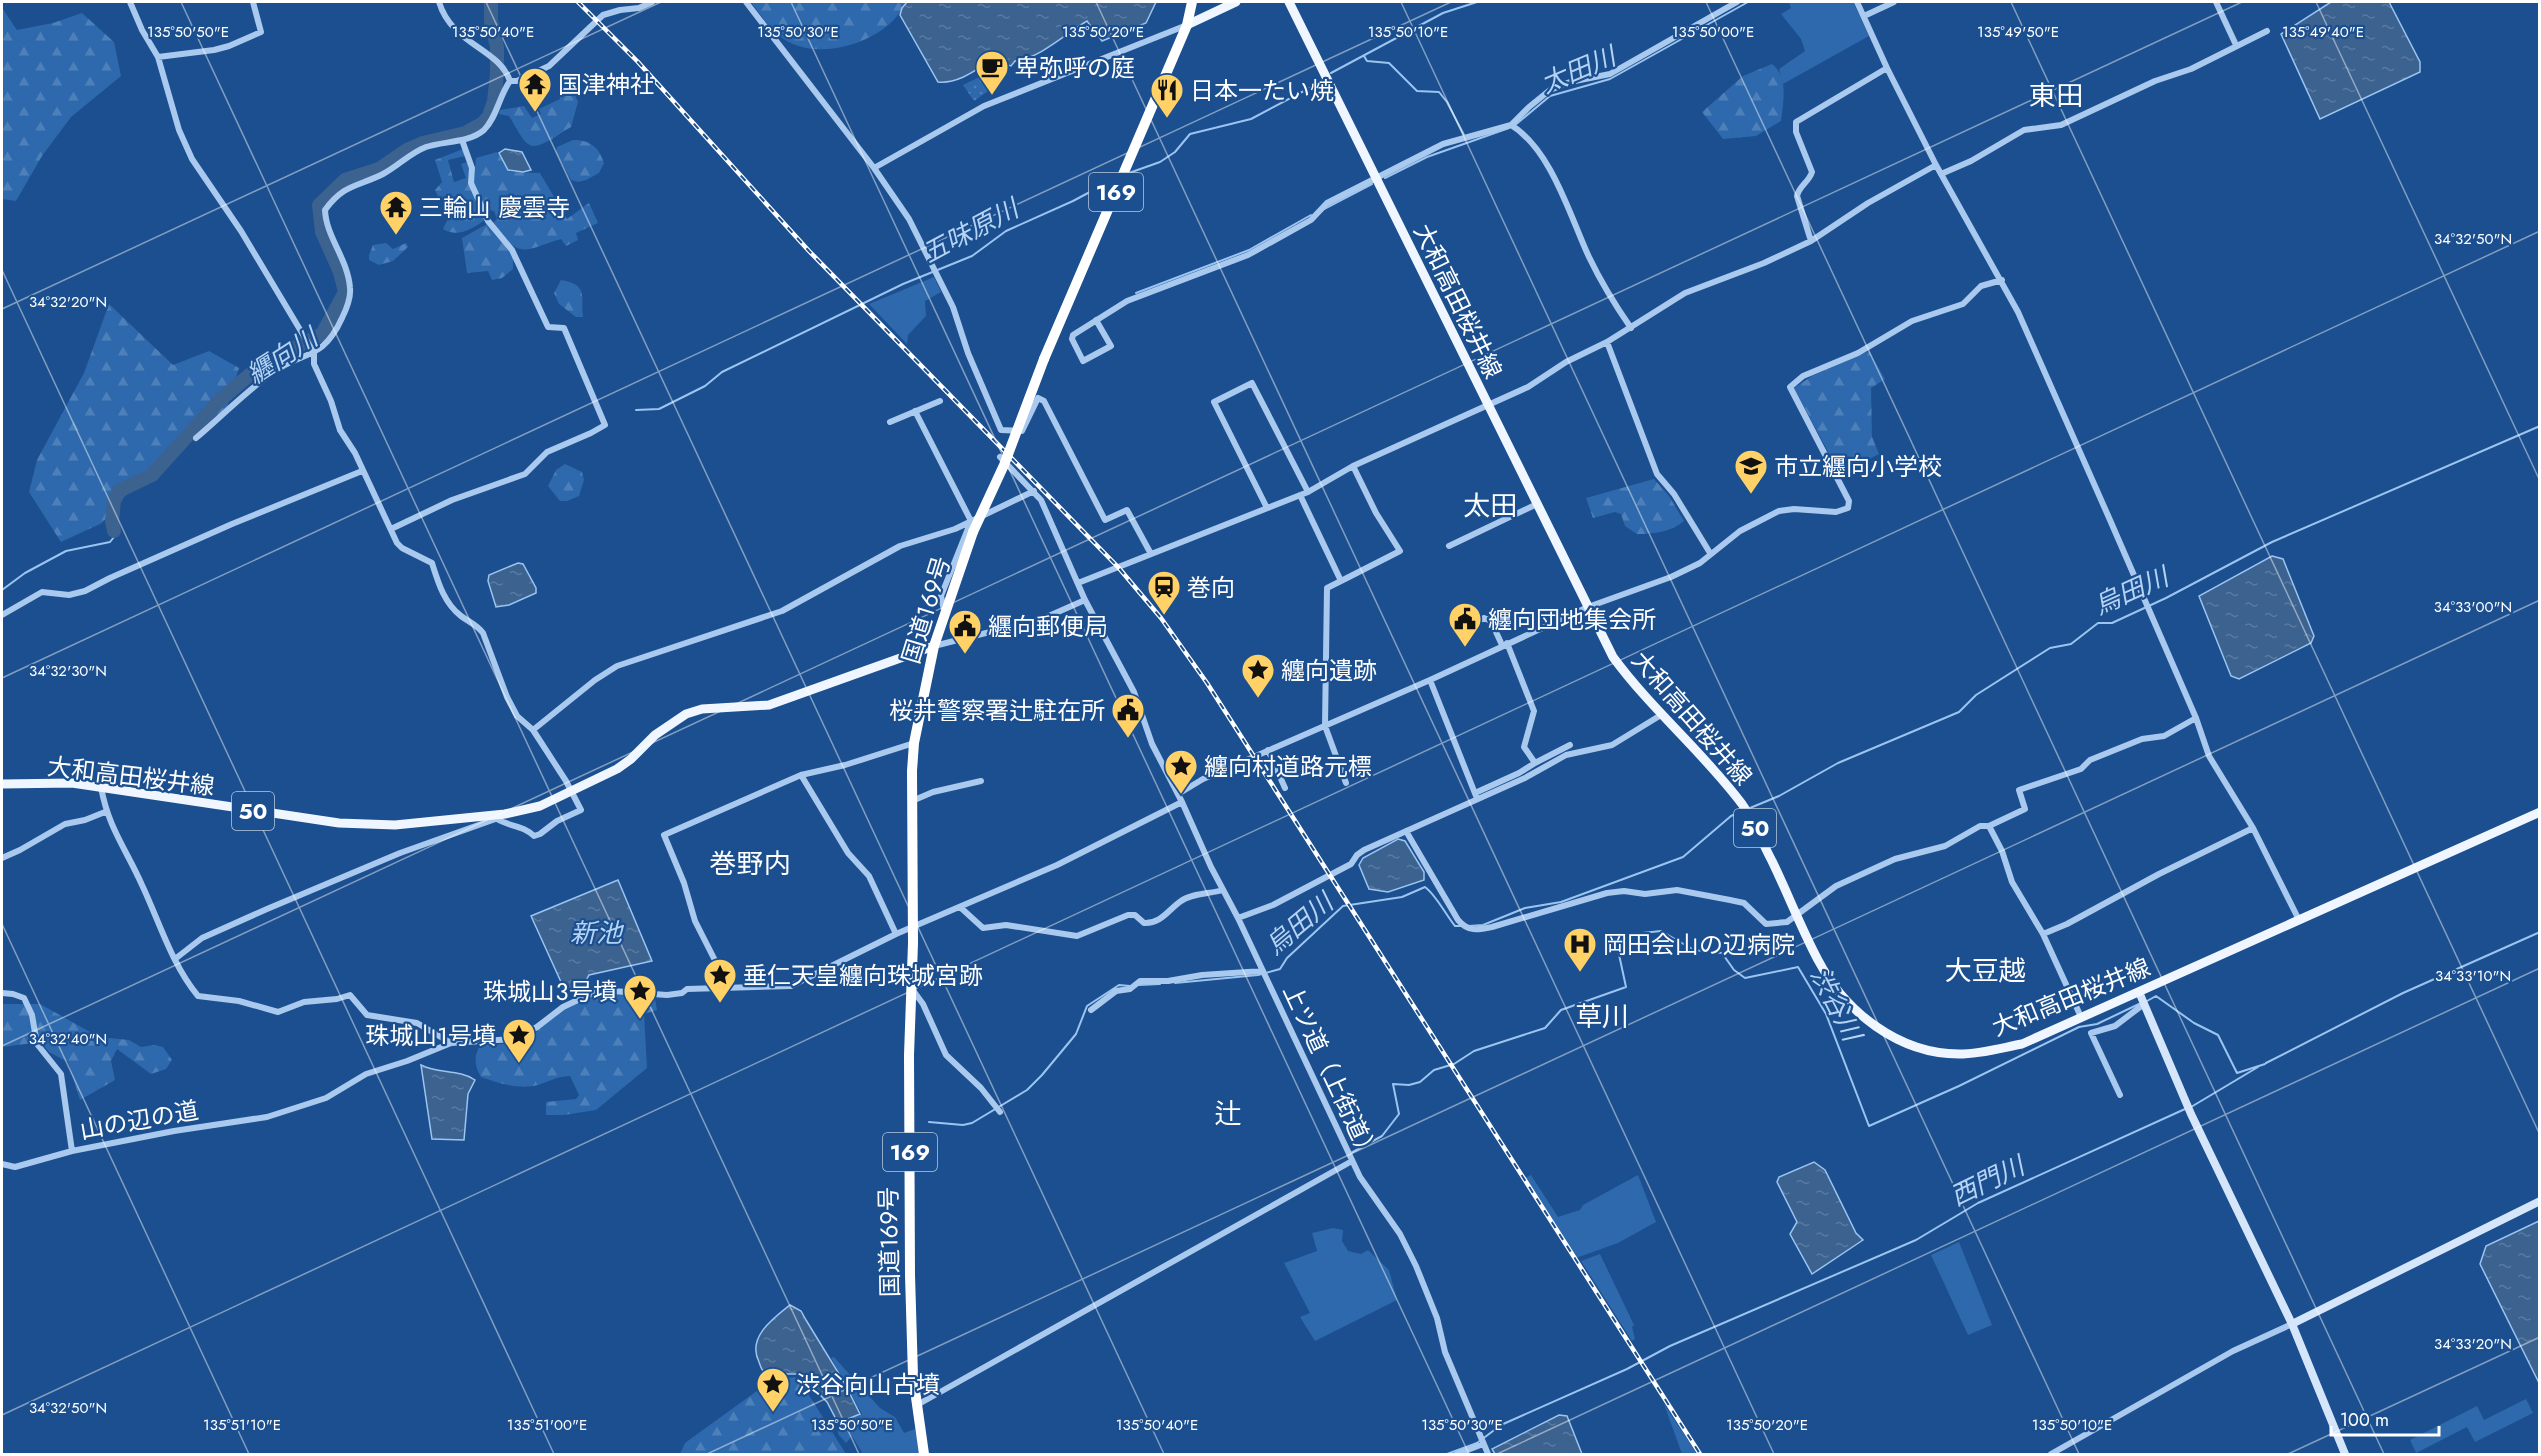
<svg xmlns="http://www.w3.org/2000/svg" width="2541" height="1456" viewBox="0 0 2541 1456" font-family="Jost,'Noto Sans JP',sans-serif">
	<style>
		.grass { fill: #2e69ad }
		.forest { fill: url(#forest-firs) }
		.garden { fill: url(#garden-dots) }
		.water { fill: url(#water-ripples); stroke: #9cc4f0; stroke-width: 1.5 }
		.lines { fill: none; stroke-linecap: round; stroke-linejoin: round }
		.stream { stroke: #9cc4f0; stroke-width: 2 }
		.river { stroke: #3c6290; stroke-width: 14 }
		.street { stroke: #a9c9ee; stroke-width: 6 }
		.secondary { stroke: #d6e6fa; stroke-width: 8 }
		.primary { stroke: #f0f6ff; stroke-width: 9 }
		.highway { stroke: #fff; stroke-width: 10 }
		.rail-casing { stroke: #fff; stroke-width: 4.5 }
		.rail { stroke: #1b4f8f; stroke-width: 2; stroke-dasharray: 7; stroke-linecap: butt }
		.highway-bridge { stroke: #fff; stroke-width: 10 }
		.ticks { fill: none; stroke: #fff; stroke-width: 1.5; stroke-opacity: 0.45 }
		.labels { text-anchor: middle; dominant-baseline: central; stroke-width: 4.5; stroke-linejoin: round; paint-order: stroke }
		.shield { fill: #1b4f8f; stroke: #bbcadd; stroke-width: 1.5 }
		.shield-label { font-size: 22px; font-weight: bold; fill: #fff }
		.poi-label { font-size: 24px; fill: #fff; stroke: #1b4f8f; text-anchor: start }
		.street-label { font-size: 24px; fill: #fff; stroke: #1b4f8f }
		.water-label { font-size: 26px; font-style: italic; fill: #b5d3f5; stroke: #1b4f8f }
		.quarter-label { font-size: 27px; fill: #fff; stroke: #1b4f8f }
		.ticks-label { font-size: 15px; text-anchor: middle; fill: #fff; stroke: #1b4f8f; stroke-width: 4.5; stroke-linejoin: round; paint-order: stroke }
	</style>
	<defs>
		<pattern id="forest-firs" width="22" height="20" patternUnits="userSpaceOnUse" patternTransform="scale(1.5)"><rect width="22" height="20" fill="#2e69ad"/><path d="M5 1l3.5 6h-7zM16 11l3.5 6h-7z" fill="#4d80b9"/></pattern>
		<pattern id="garden-dots" width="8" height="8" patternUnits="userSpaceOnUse" patternTransform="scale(1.5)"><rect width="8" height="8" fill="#2e69ad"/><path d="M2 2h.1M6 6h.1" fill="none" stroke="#4d80b9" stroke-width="1.8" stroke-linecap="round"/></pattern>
		<pattern id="water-ripples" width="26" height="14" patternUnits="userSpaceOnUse" patternTransform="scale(1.5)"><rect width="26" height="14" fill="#3c6290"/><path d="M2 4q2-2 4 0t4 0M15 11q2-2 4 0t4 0" fill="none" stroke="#597aa1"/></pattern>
	</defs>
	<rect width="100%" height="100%" fill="#1b4f8f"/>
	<path class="grass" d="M1789,2H1853L1869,36L1783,84L1779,69L1805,51L1801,39L1781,14L1791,8Z
		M934,277L941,292L925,301L926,316L908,335L907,344L869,304Z
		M1531,1175L1558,1217L1580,1210L1583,1205L1638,1175L1656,1222L1618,1243L1576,1258L1525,1178Z
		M1333,1228L1343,1230L1342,1241L1348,1251L1361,1254L1368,1250L1389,1270L1397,1300L1315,1341L1300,1317L1310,1313L1284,1263L1317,1251L1312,1233Z
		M1959,1242L1992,1325L1968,1335L1931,1255Z
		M1600,1254L1634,1325L1632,1327L1635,1339L1632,1341L1581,1261Z
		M834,1357L880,1408L895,1417L904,1433L915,1429L921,1454H863L852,1436L846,1443L838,1434C838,1421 853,1419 862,1414L831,1358Z
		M2526,1399L2533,1413L2475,1442L2467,1427L2416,1453L2410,1440L2477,1406L2484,1420Z
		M1664,1404L1697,1454H1682Z"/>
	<path class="forest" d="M751,2H905C892,38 829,60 793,44C774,36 763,18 751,2Z
		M2,8L17,30L53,23L82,13L114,42L121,76L71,117L42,156L16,201L2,199Z
		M1772,64C1789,77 1783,103 1781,121L1756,136L1723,139L1702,112L1743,76Z
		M566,87L572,89L578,102L571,127C561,132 538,152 528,144C522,140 513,122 509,116L499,114L500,110L524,106L532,118L541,114L539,109L560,99L559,93Z
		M573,140C590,140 599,147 604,163L599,173L586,180L578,182L571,180L556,152L557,147Z
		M463,149L465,156L448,160L454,182L466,178L461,164L467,162L474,181L476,158L497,152L510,172L540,173L567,219L589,203L598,223L576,233L578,240L566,246L561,239C521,251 522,260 492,224L497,219L494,211L485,209V220C472,229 457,238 443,229C447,217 459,209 460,197L440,201L435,190L442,182L435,160Z
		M487,224L513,256V269L502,278L492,280L488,271L467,273L462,238Z
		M386,243L393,249L406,243L408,247L393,261L379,265L369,260V255L373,245Z
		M561,280C590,285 580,298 583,317H576L559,304L554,293Z
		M109,304L173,365L209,351L239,368L227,407L192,435L173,455L125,496L102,523L61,542L29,492L37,460L84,373Z
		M1869,351L1885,379L1871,388L1872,437L1879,454L1840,474L1794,388L1812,376Z
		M565,464L582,472L584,480L579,496L567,501H560L548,486L556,470Z
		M1654,479L1669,496L1684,521C1671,532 1654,534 1637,534L1625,526L1621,514L1615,512L1593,518L1586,498Z
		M612,993L655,999L657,1010L644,1014L647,1068L596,1110L564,1115H546V1102L576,1099L579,1095L570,1076C554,1077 551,1081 538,1085C519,1090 498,1083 481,1077C474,1066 474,1056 480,1045C494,1044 510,1045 522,1040C536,1034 545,1024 556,1015C571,1002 593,995 612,993Z
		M2,1004H40L99,1037L129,1040L141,1047L154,1045L163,1047L172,1060L166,1069L151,1074L117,1049L111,1061L115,1080L80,1100L68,1062L49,1052L41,1042L2,1047Z
		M795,1377L802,1384L846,1454H680L685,1443L772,1380Z"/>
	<path class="garden" d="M992,71H996L1004,80L974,101L963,85Z"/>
	<path class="water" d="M907,2H1156L1146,23L1102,41L1087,21C1068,32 1039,59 1015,61L1011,66L992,60C976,70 958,84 938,82L900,15L902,8Z
		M2331,2H2389L2420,62V72L2320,119L2281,34Z
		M505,149L522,152L531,170L523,172L508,170L499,153Z
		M2272,556L2283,559L2314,636L2311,643L2239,679L2231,676L2199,596Z
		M518,563L523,564L536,588V593L509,605L496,607L488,581L489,575Z
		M1398,839L1405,841L1424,872V880L1388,892L1369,889L1359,865L1363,858Z
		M618,880L652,961L589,975L581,990L566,993L531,916Z
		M421,1065C438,1074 459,1069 475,1080L468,1094L464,1140L432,1139Z
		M1814,1162L1825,1170L1856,1233L1863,1240L1812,1274L1790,1234L1797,1222L1777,1182L1779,1177Z
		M2539,1221V1383L2480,1264L2486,1246Z
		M790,1305L801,1311L806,1320L844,1382L860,1414L838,1423L827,1402L799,1374H767C762,1371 761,1368 759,1362C747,1338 771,1320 790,1305Z
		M1559,1415L1567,1416L1582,1454H1495L1492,1449Z"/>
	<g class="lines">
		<path class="stream" d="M1364,56L1367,61L1389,63L1417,91L1439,92L1447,102L1465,137
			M1331,73L1443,13L1477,2
			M1514,126L1550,96L1610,79L1748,2
			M1129,173L1160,162L1175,152L1190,134L1251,119L1321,82
			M1385,178L1427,157L1509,128
			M1324,209L1372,184
			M1136,293L1249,250L1311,215
			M636,410L659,409L705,386L722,372L903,284L972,256L1006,231L1073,201L1118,177
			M2,590L25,573L66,551L110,542L114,537V531
			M1750,808L1779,796L1838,763L1959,712L1976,695L2050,648L2071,644L2098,623H2112L2166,598L2272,542L2540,426
			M1469,926L1483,925L1525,908L1561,902L1683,857L1731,816L1738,813
			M1175,983L1258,975L1280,969L1287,958L1343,906L1402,897L1425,887C1436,895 1446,915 1455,926H1461
			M1139,985L1160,984
			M2147,1001L2156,996L2194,1023L2218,1035L2237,1073L2265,1064
			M2266,1063L2403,993L2540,932
			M2191,1107L2258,1067
			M929,1122L963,1125L972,1123L1027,1090L1042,1075L1076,1034L1087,1006L1119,985L1130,986
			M1351,1153L1382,1136L1399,1114L1393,1084L1409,1085L1420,1082L1434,1070L1454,1064L1474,1051L1545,1028L1561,1010L1626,987L1615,936L1661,931L1694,950L1722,953L1734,970L1745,978L1798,967L1826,1014L1869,1126L1959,1086L2079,1027L2097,1024L2139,1004
			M1447,1454L1477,1443L1501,1425L1627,1369L1670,1346L1916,1240L1978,1203L2185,1109"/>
		<path class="river" d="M114,531L112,521L114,501L119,491L152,475L218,402L262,364L322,334L345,292L340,272L322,232L319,205L345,180L379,169L407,150L423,143L465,133L483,123L489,116L494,101L497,74V47L491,21V2"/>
		<path class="street" d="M130,2L142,30L158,57L179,130L192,159L241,231L314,353V364L331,401L340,430L355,453L397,543L402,548L432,563C438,582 444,603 461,616C469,622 477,625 483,633L507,697L517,716L533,730L566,781L581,810L557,821L540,834L534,836C523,825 510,827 497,819
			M439,2C452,45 499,48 510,81
			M746,2L874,168L909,219L953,307L968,353L1001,430L1022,431L1038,398L1044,401L1105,520L1127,510L1151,554
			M1857,2L1887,68L1936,165L2018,312L2110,520L2196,718L2209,756L2253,828L2299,920
			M2216,2L2236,45
			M1864,16L1894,2
			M158,57L214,50L229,46L261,32L253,2
			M510,81H517L549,66L603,15L620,10L639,8L652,2
			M1511,125C1551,149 1570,216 1589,257C1601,282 1615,305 1631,328
			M874,168L984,106L1187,25
			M1941,174L1971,161L2024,130L2061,125L2155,81L2191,69L2267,31
			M1811,241L1797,196C1799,186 1809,182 1812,172L1796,132V122L1887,68
			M1096,320L1111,346L1083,361L1072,339L1073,335L1127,301L1248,255L1311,220L1327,203L1443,144L1511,125L1529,107L1550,90L1570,82L1610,74L1737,2
			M1607,342L1657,474L1674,494L1710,553
			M915,411L971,521L941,596L944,610
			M890,422L940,401
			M196,438C221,417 245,392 272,373C303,350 322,362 342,318C346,310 351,297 350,288C348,259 326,237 325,210C344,184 357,187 383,174C398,166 410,153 426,147C444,141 469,143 484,130C497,117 499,96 510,81
			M1000,457L1041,500L1085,600L1134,692L1152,744L1182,802L1211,867L1238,918L1360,1177L1400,1234L1416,1266L1437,1318L1445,1352L1488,1454
			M1300,495L1341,581L1327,588L1325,726L1346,783
			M1267,508L1214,402L1252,383L1308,492
			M391,529L452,500L525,474L547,452L591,433L605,425L564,328L548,327L512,250L488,221L471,183L472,168L462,140
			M1449,546L1537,504
			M1341,581L1400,551L1376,513L1353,466
			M1078,583L1308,492L1353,466L1528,387L1566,362L1607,342L1685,293L1764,263L1811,241L1868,203L1936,165
			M2,615L42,592L69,595L85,591L110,578L232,524L362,471
			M1456,631L1484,618L1491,621L1502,645
			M934,646L1042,619L1085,600
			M1430,680L1476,796
			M533,730L595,680L617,666L782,611L900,546L955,529L1034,491
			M1268,750L1285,788
			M1535,763L1570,745
			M801,775L848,853L869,876L896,934
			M101,787C108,827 126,849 142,885C159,921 172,965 198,996L239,1001L278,1012L304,1002L337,999L350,995L367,1015L417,1023L451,1043
			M1475,793L1519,773L1535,763L1524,747L1534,711L1507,643
			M1178,794L1203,779L1430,680L1588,607L1671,577L1700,563L1740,531L1779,511L1794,509L1836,512L1848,508L1849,501L1790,387L1803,376L1858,353L1912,321L1963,304L1981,286L2002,280
			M912,801L933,792L981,781
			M1989,826L2002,851L2012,882L2043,934L2081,1017
			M1406,831L1458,920C1468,932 1478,930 1492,927L1607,893L1624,891L1645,894L1677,890L1730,900L1744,903L1766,924L1787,922L1836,886L1895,859L1945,846L1980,826H1989L2025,809L2019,790L2081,769L2090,760L2142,739L2164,736L2196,718
			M2,858L20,850L65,824L85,820L105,812
			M960,907L983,928L1006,925L1077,936L1128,915H1135L1144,923C1161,924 1168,910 1181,901C1192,893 1210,894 1223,890
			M1238,918L1273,905L1351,864L1357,855L1364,850L1525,778L1566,755L1612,745L1661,715
			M2043,934L2067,924L2159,874L2253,828
			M175,959L202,938L267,909L400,853L501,817
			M729,988L695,921L684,883L664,835L801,775L845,765L914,743
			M912,989L923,1004L946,1055L981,1088L1000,1112
			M2,993L13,994L24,998L32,1015L37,1044L61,1074L72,1151
			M1091,1010L1116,991L1130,989L1140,981H1168L1202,975L1263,971
			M2120,1095L2091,1033L2115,1026L2144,1004
			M2,1164L15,1167L72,1151L174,1131L267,1117L326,1098L366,1074L407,1061L451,1043L515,1039L537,1027L563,1007L599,990L667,995L682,993L687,989L791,986L896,934L1057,865L1182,802
			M917,1405L1352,1161
			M1457,1454L1483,1444
			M2051,1454L2233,1351L2292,1324"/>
		<path class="secondary" d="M2139,992L2191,1114L2292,1324L2345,1454
			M2292,1324L2540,1201"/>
		<path class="primary" d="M1289,2L1613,657C1652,710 1703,752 1742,804C1754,821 1762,842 1772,861C1788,894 1801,928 1818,960C1845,1012 1899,1054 1959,1054C1981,1054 2001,1048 2022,1044L2540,812
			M1187,25L1236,2
			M2,784L72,783L339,823L395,825L505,814L540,806L617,769L631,759L655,735L686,714L702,709L769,705L934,646"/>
		<path class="highway" d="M1044,359L1187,25L1192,2
			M924,1454L913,1376L910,1275L909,1055L913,943L912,771L914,743L934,646L973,532"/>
		<g class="rail-casing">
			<path id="rail" d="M578,2L638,62L809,251L1118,567L1161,618L1207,683L1700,1454"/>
		</g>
		<use href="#rail" class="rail"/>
		<path class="highway-bridge" d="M973,532L1004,465L1044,359"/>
	</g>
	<path class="ticks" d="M181,2L859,1454M486,2L1164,1454M791,2L1469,1454M1096,2L1774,1454M1401,2L2079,1454M1706,2L2384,1454M2011,2L2540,1135M2316,2L2540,481M2,270L554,1454M2,309L661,2M2,678L1451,2M2,924L249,1454M2,1046L2242,2M2,1415L2540,231M707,1454L2540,600M1497,1454L2540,968M2288,1454L2540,1337"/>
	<defs>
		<g id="cafe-pin" transform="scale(1.725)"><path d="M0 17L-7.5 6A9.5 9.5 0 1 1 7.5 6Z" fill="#ffd166" stroke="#1b4f8f"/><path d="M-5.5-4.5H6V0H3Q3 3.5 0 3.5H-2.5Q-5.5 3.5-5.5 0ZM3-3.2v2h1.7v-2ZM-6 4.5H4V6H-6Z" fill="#111"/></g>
		<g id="temple-pin" transform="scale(1.725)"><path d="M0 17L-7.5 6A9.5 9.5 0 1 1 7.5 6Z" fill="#ffd166" stroke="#1b4f8f"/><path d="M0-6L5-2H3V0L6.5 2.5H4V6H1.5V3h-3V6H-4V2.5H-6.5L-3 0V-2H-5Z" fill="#111"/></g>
		<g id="restaurant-pin" transform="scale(1.725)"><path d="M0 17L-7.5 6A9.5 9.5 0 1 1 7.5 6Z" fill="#ffd166" stroke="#1b4f8f"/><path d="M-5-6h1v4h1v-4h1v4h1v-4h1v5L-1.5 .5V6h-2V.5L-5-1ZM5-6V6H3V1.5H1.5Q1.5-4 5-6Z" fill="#111"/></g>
		<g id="school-pin" transform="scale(1.725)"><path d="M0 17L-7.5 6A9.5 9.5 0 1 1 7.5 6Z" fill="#ffd166" stroke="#1b4f8f"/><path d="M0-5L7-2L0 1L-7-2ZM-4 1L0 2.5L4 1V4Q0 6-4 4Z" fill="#111"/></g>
		<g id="station-pin" transform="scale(1.725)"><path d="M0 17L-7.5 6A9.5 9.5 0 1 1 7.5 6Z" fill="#ffd166" stroke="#1b4f8f"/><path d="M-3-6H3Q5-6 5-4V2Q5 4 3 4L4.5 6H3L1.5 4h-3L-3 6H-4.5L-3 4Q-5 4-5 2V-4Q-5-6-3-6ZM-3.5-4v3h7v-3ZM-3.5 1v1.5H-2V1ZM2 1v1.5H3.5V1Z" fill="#111"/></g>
		<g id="civic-pin" transform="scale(1.725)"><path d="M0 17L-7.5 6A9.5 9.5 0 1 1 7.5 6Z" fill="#ffd166" stroke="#1b4f8f"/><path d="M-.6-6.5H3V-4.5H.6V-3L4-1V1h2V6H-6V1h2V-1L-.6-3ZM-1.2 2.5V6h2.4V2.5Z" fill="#111"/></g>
		<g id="sight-pin" transform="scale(1.725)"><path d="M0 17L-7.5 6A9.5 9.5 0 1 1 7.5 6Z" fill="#ffd166" stroke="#1b4f8f"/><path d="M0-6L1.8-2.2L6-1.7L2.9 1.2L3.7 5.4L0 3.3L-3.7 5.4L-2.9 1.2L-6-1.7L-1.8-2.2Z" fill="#111"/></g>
		<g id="hospital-pin" transform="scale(1.725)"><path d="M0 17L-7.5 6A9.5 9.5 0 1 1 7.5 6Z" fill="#ffd166" stroke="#1b4f8f"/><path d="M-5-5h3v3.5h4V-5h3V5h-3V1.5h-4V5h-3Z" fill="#111"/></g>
	</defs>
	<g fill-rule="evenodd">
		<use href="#cafe-pin" x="992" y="67"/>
		<use href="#temple-pin" x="535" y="84"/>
		<use href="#restaurant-pin" x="1167" y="90"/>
		<use href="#temple-pin" x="396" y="207"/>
		<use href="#school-pin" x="1751" y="466"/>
		<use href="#station-pin" x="1164" y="587"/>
		<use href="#civic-pin" x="1465" y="619"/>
		<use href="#civic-pin" x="965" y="626"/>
		<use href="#sight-pin" x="1258" y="670"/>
		<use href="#civic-pin" x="1128" y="710"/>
		<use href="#sight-pin" x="1181" y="766"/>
		<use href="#hospital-pin" x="1580" y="944"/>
		<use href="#sight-pin" x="720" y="975"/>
		<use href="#sight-pin" x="640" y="991"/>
		<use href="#sight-pin" x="519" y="1035"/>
		<use href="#sight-pin" x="773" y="1384"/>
	</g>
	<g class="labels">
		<g class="shield">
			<rect x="1089" y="173" width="54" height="38" rx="4.5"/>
			<rect x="232" y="792" width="42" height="38" rx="4.5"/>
			<rect x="1734" y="809" width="42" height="38" rx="4.5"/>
			<rect x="883" y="1133" width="54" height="38" rx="4.5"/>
		</g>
		<g class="shield-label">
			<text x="1116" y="192">169</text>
			<text x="253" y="811">50</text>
			<text x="1755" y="828">50</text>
			<text x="910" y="1152">169</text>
		</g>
		<g class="poi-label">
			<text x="1015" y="67">卑弥呼の庭</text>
			<text x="558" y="84">国津神社</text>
			<text x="1190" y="90">日本一たい焼</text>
			<text x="419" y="207">三輪山 慶雲寺</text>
			<text x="1774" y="466">市立纒向小学校</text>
			<text x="1187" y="587">巻向</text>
			<text x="1488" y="619">纏向団地集会所</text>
			<text x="988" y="626">纒向郵便局</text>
			<text x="1281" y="670">纏向遺跡</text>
			<text x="1105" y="710" text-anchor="end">桜井警察署辻駐在所</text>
			<text x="1204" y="766">纏向村道路元標</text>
			<text x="1603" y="944">岡田会山の辺病院</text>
			<text x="743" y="975">垂仁天皇纏向珠城宮跡</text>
			<text x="617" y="991" text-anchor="end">珠城山３号墳</text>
			<text x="496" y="1035" text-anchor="end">珠城山1号墳</text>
			<text x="796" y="1384">渋谷向山古墳</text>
		</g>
		<g class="street-label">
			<text transform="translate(1458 301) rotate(64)">大和高田桜井線</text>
			<text transform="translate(926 610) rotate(-73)">国道169号</text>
			<text transform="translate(1692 718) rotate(49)">大和高田桜井線</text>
			<text transform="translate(131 776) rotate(7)">大和高田桜井線</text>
			<text transform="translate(2071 997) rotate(-22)">大和高田桜井線</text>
			<text transform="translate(1331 1073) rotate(65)">上ツ道（上街道）</text>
			<text transform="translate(139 1120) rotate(-10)">山の辺の道</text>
			<text transform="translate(889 1242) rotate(-91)">国道169号</text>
		</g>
		<g class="water-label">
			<text transform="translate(1578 70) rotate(-23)">太田川</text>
			<text transform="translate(970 231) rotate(-28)">五味原川</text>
			<text transform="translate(282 356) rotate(-33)">纒向川</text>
			<text transform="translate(2131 591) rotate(-24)">烏田川</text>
			<text transform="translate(1299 924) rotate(-40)">烏田川</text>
			<text x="596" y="933">新池</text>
			<text transform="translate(1836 1004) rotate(63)">渋谷川</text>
			<text transform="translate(1987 1181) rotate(-26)">西門川</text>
		</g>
		<g class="quarter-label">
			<text x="2056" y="95">東田</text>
			<text x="1490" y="505">太田</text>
			<text x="750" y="863">巻野内</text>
			<text x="1985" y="970">大豆越</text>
			<text x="1602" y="1016">草川</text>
			<text x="1228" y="1113">辻</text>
		</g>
	</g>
	<g class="ticks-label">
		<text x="188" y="37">135°50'50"E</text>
		<text x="493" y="37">135°50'40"E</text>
		<text x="798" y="37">135°50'30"E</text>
		<text x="1103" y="37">135°50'20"E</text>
		<text x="1408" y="37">135°50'10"E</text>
		<text x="1713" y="37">135°50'00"E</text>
		<text x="2018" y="37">135°49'50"E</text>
		<text x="2323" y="37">135°49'40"E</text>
		<text x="2473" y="244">34°32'50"N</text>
		<text x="68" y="307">34°32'20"N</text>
		<text x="2473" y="612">34°33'00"N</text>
		<text x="68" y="676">34°32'30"N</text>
		<text x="2473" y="981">34°33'10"N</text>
		<text x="68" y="1044">34°32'40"N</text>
		<text x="2473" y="1349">34°33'20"N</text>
		<text x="68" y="1413">34°32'50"N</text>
		<text x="242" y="1430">135°51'10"E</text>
		<text x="547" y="1430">135°51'00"E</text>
		<text x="852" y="1430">135°50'50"E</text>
		<text x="1157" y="1430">135°50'40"E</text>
		<text x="1462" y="1430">135°50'30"E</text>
		<text x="1767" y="1430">135°50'20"E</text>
		<text x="2072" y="1430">135°50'10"E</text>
	</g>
	<rect width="2541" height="1456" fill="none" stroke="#ffffff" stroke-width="6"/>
	<path d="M2331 1426v9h108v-9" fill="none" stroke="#ffffff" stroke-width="3"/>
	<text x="2340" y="1426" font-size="18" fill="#ffffff" stroke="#1b4f8f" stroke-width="4.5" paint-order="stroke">100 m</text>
</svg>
